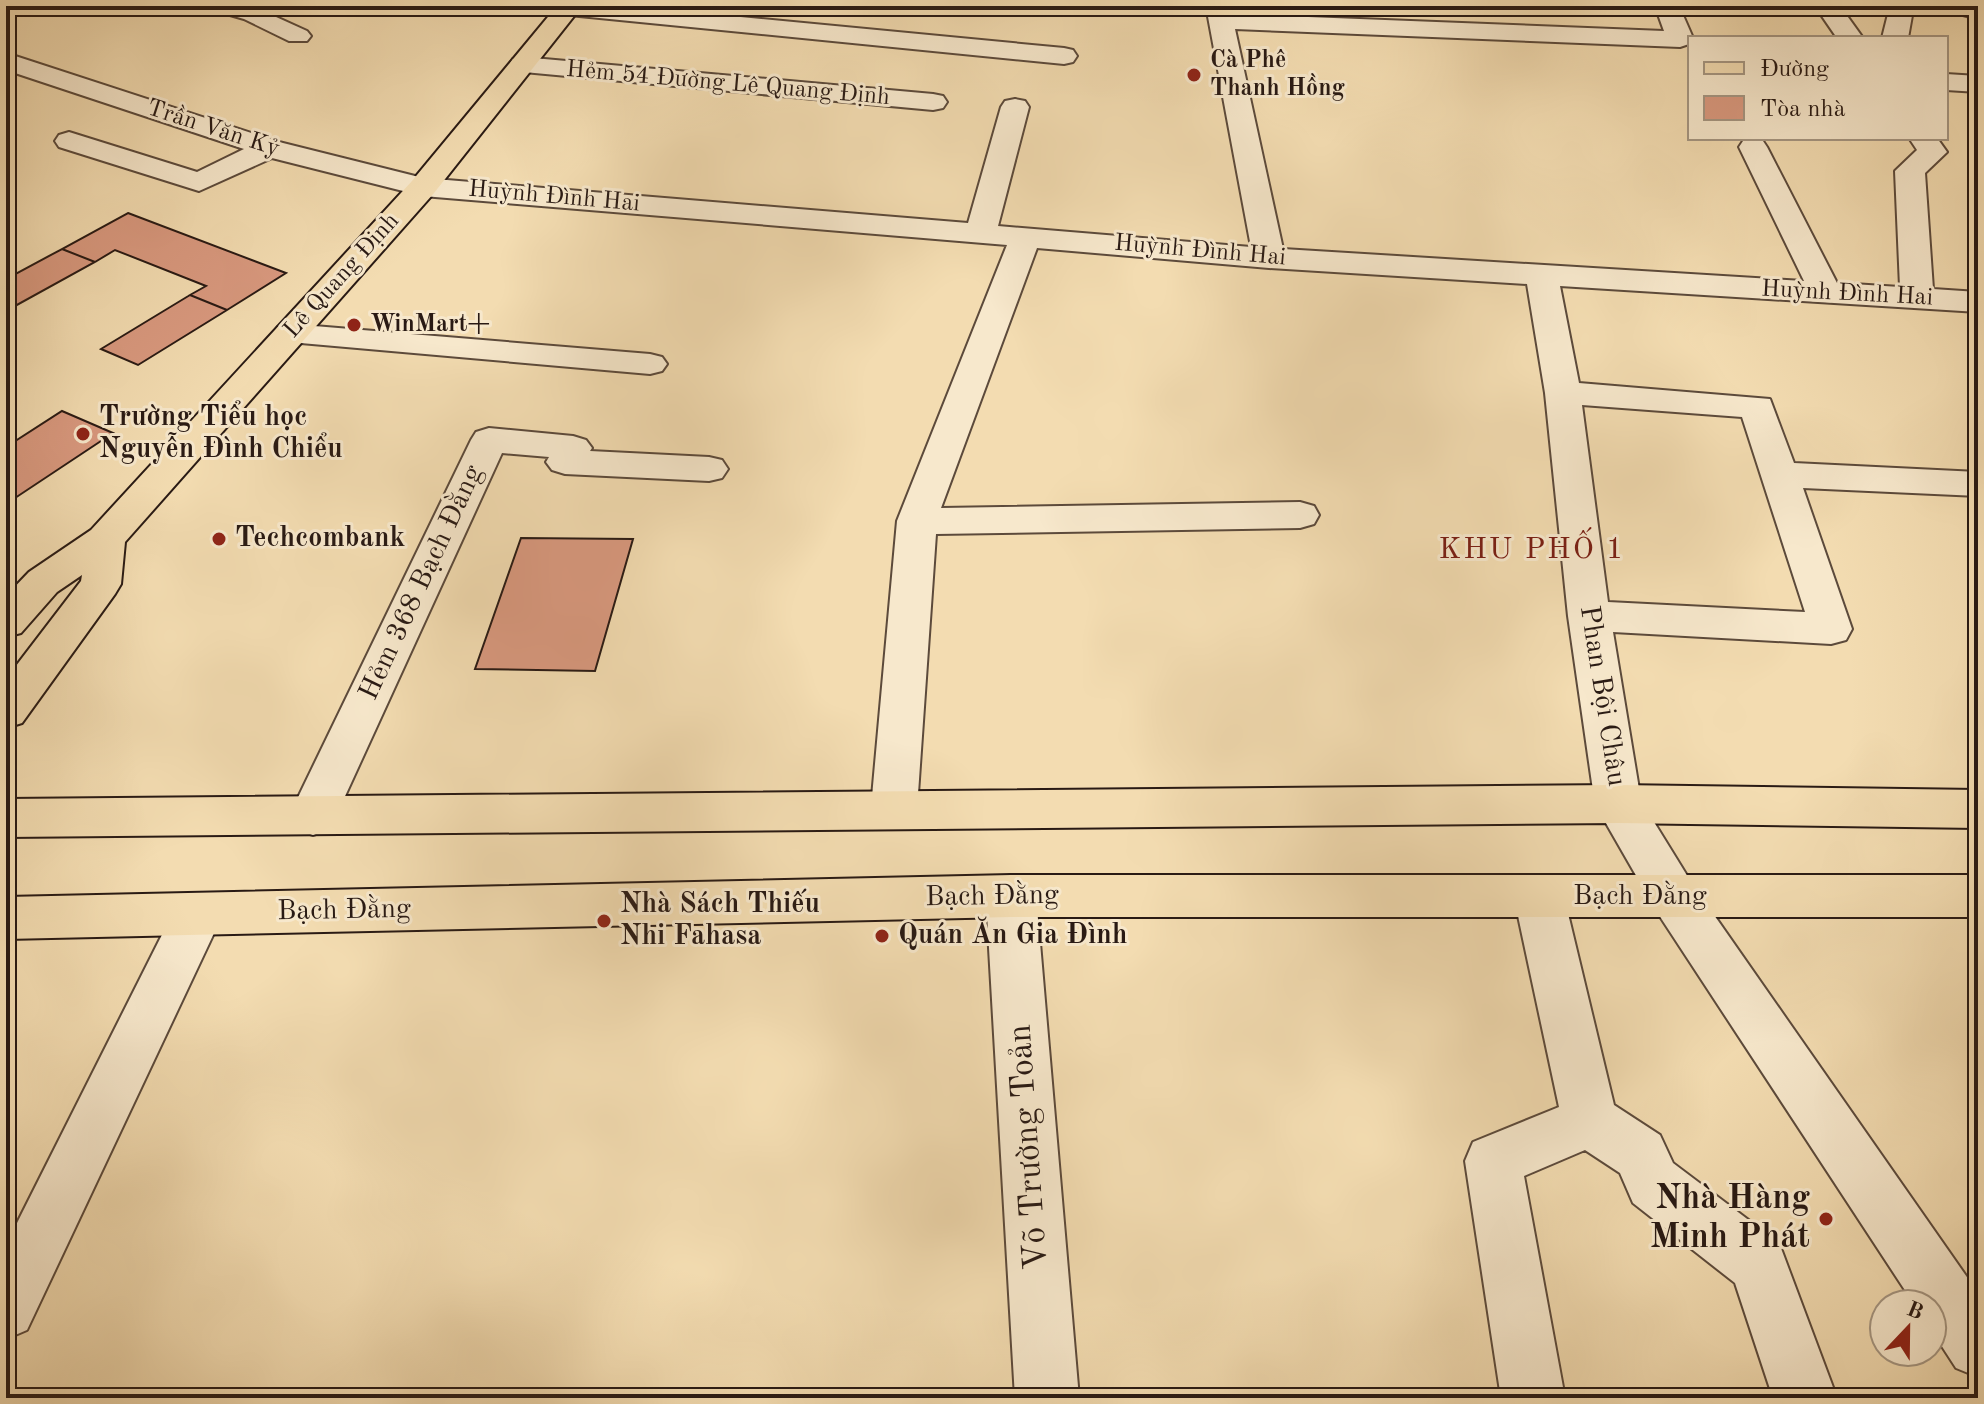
<svg xmlns="http://www.w3.org/2000/svg" width="1984" height="1404" viewBox="0 0 1984 1404" font-family="'Old Standard TT',serif">
	<style>
		.building { fill: #d9997f; stroke: #291a14; stroke-width: 2 }
		.lines { fill: none; stroke-linecap: round; stroke-linejoin: round }
		.minor-casing { stroke: #5c4a3b; stroke-width: 4 }
		.major-casing { stroke: #291a14; stroke-width: 4 }
		.minor { fill: #f7e8cc; fill-rule: evenodd }
		.major { fill: #f3dcb1; fill-rule: evenodd }
		.poi-dot { fill: #8f2418; stroke: #f7e8cc; stroke-width: 3 }
		.labels { text-anchor: middle; dominant-baseline: central; stroke-width: 6; stroke-linejoin: round; paint-order: stroke }
		.far-poi-label { font-size: 24px; font-weight: bold; fill: #291a14; stroke: #f7e8cc; text-anchor: start }
		.far-street-label { font-size: 24px; fill: #291a14; stroke: #f7e8cc }
		.poi-label { font-size: 28px; font-weight: bold; fill: #291a14; stroke: #f7e8cc; text-anchor: start }
		.street-label { font-size: 28px; fill: #291a14; stroke: #f7e8cc }
		.neighbourhood-label { font-size: 30px; letter-spacing: 2px; fill: #7a1f14; stroke: #f7e8cc }
		.near-street-label { font-size: 34px; fill: #291a14; stroke: #f7e8cc }
		.near-poi-label { font-size: 34px; font-weight: bold; fill: #291a14; stroke: #f7e8cc; text-anchor: end }
	</style>
	<rect width="100%" height="100%" fill="#f3dcb1"/>
	<filter id="stains"><feTurbulence type="fractalNoise" baseFrequency=".0025" numOctaves="4"/><feColorMatrix values="0 0 0 0 .2 0 0 0 0 .09 0 0 0 0 .02 0 0 0 .5 -.17"/></filter>
	<radialGradient id="worn" r=".72"><stop offset=".6" stop-color="#630" stop-opacity="0"/><stop offset="1" stop-color="#630" stop-opacity=".3"/></radialGradient>
	<path class="building" d="M128,213L286,273L227,310L190,295L206,286L115,250L95,262L62,249Z
		M62,249L95,262L6,311V279Z
		M190,295L227,310L138,365L101,349Z
		M62,411L113,433L6,504V447Z
		M521,538L633,539L595,671L475,669Z"/>
	<g class="lines">
		<g class="minor-casing">
			<path id="minor" d="M213,6H252L307,31L311,36L307,41H289L244,19L216,11Z
				M558,6H626L1064,48L1073,50L1077,56L1073,62L1064,64L569,15L560,13Z
				M1206,6H1230L1232,14L1664,31L1655,6H1679L1693,38L1689,44L1680,47L1235,29L1283,249L1804,281L1739,147L1743,141L1753,138L1763,141L1767,147L1837,283L1900,287L1895,171L1917,150L1909,138H1937L1947,152L1925,173L1933,289L1978,292V312L1560,286L1579,383L1770,399L1794,463L1978,472V496L1803,488L1852,629L1846,640L1831,644L1613,632L1641,801L1691,882L1978,1293V1377L1956,1368L1932,1331V1304H1914L1657,912L1595,804L1568,616L1545,393L1527,284L1269,268L1037,248L941,508L1300,502L1314,506L1319,515L1314,524L1300,528L936,534L917,808L911,821L894,827L877,821L871,808L897,521L1007,245L423,196L272,158L199,191L59,147L55,141L59,135L69,132L197,172L244,149L6,70V53L279,142L423,178L968,223L1001,107L1005,101L1015,99L1025,101L1029,107L998,226L1251,247ZM1582,405L1742,417L1805,612L1608,602Z
				M1815,6H1840L1863,38H1837Z
				M1890,6H1910L1913,10L1908,38H1882Z
				M1945,6H1978V19L1948,11Z
				M522,57L933,94L943,96L947,102L943,108L933,110L513,71L509,65L513,59Z
				M1946,74L1978,76V92L1946,90Z
				M290,324L650,354L662,357L667,364L662,371L650,374L278,341L273,334L278,327Z
				M489,428L573,436L586,440L592,448L590,451L709,457L722,460L728,469L722,478L709,481L565,474L552,470L546,462L549,457L502,453L330,829L313,835L296,829L289,816L471,440L476,432Z
				M1011,875L1028,881L1036,896L1079,1398H1015L986,896L994,881Z
				M1539,876L1556,882L1564,897L1614,1105L1660,1135L1673,1163L1779,1243L1837,1398H1773L1735,1283L1633,1203L1620,1173L1585,1150L1524,1176L1565,1398H1501L1465,1161L1473,1142L1559,1107L1514,897L1522,882Z
				M198,893L216,899L223,914L27,1330L6,1339V1245L180,899Z"/>
		</g>
		<g class="major-casing">
			<path id="major" d="M557,6H582L434,193L125,542L121,584L115,594L22,723L6,728V679L81,581L82,575L57,592L21,633L6,637V596L29,572L91,530L412,181Z
				M1618,785L1978,790V828L1618,823L6,837V799Z
				M1011,875H1978V917H1011L6,939V897Z"/>
		</g>
		<use href="#minor" class="minor"/>
		<use href="#major" class="major"/>
	</g>
	<g class="poi-dot">
		<circle cx="1194" cy="75" r="8"/>
		<circle cx="354" cy="325" r="8"/>
		<circle cx="83" cy="434" r="8"/>
		<circle cx="219" cy="539" r="8"/>
		<circle cx="604" cy="921" r="8"/>
		<circle cx="882" cy="936" r="8"/>
		<circle cx="1826" cy="1219" r="8"/>
	</g>
	<g class="labels">
		<g class="far-poi-label">
			<text x="1210" y="61">Cà Phê<tspan x="1210" dy="28">Thanh Hồng</tspan></text>
			<text x="370" y="325">WinMart+</text>
		</g>
		<g class="far-street-label">
			<text transform="translate(728 84) rotate(5)">Hẻm 54 Đường Lê Quang Định</text>
			<text transform="translate(213 129) rotate(18)">Trần Văn Kỷ</text>
			<text transform="translate(554 197) rotate(5)">Huỳnh Đình Hai</text>
			<text transform="translate(1200 251) rotate(5)">Huỳnh Đình Hai</text>
			<text transform="translate(342 276) rotate(-48)">Lê Quang Định</text>
			<text transform="translate(1847 294) rotate(3)">Huỳnh Đình Hai</text>
		</g>
		<g class="poi-label">
			<text x="99" y="418">Trường Tiểu học<tspan x="99" dy="32">Nguyễn Đình Chiểu</tspan></text>
			<text x="235" y="539">Techcombank</text>
			<text x="620" y="905">Nhà Sách Thiếu<tspan x="620" dy="32">Nhi Fahasa</tspan></text>
			<text x="898" y="936">Quán Ăn Gia Đình</text>
		</g>
		<g class="street-label">
			<text transform="translate(422 583) rotate(-65)">Hẻm 368 Bạch Đằng</text>
			<text transform="translate(1602 696) rotate(81)">Phan Bội Châu</text>
			<text transform="translate(992 897) rotate(-1)">Bạch Đằng</text>
			<text x="1640" y="897">Bạch Đằng</text>
			<text transform="translate(344 911) rotate(-1)">Bạch Đằng</text>
		</g>
		<g class="neighbourhood-label">
			<text x="1532" y="550">KHU PHỐ 1</text>
		</g>
		<g class="near-street-label">
			<text transform="translate(1029 1147) rotate(-94)">Võ Trường Toản</text>
		</g>
		<g class="near-poi-label">
			<text x="1810" y="1199">Nhà Hàng<tspan x="1810" dy="39">Minh Phát</tspan></text>
		</g>
	</g>
	<rect width="1984" height="1404" fill="none" stroke="#f3dcb1" stroke-width="32"/>
	<rect x="8" y="8" width="1968" height="1388" fill="none" stroke="#291a14" stroke-width="4"/>
	<rect x="16" y="16" width="1952" height="1372" fill="none" stroke="#291a14" stroke-width="2"/>
	<rect x="1688" y="36" width="260" height="104" fill="#f7e8cc" stroke="#a59682" stroke-width="2"/>
	<rect x="1704" y="62" width="40" height="12" fill="#f3dcb1" stroke="#a59682" stroke-width="2"/>
	<text x="1760" y="76" font-size="24" fill="#291a14">Đường</text>
	<rect x="1704" y="96" width="40" height="24" fill="#d9997f" stroke="#a59682" stroke-width="2"/>
	<text x="1760" y="116" font-size="24" fill="#291a14">Tòa nhà</text>
	<g transform="translate(1908 1328) rotate(22)"><circle r="38" fill="#f7e8cc" stroke="#a59682" stroke-width="2"/>
	<path d="M0-6L14 30L0 20L-14 30Z" fill="#8f2418"/>
	<text y="-12" font-size="22" font-weight="bold" text-anchor="middle" fill="#291a14">B</text>
	</g>
	<rect width="100%" height="100%" filter="url(#stains)"/>
	<rect width="100%" height="100%" fill="url(#worn)"/>
</svg>
